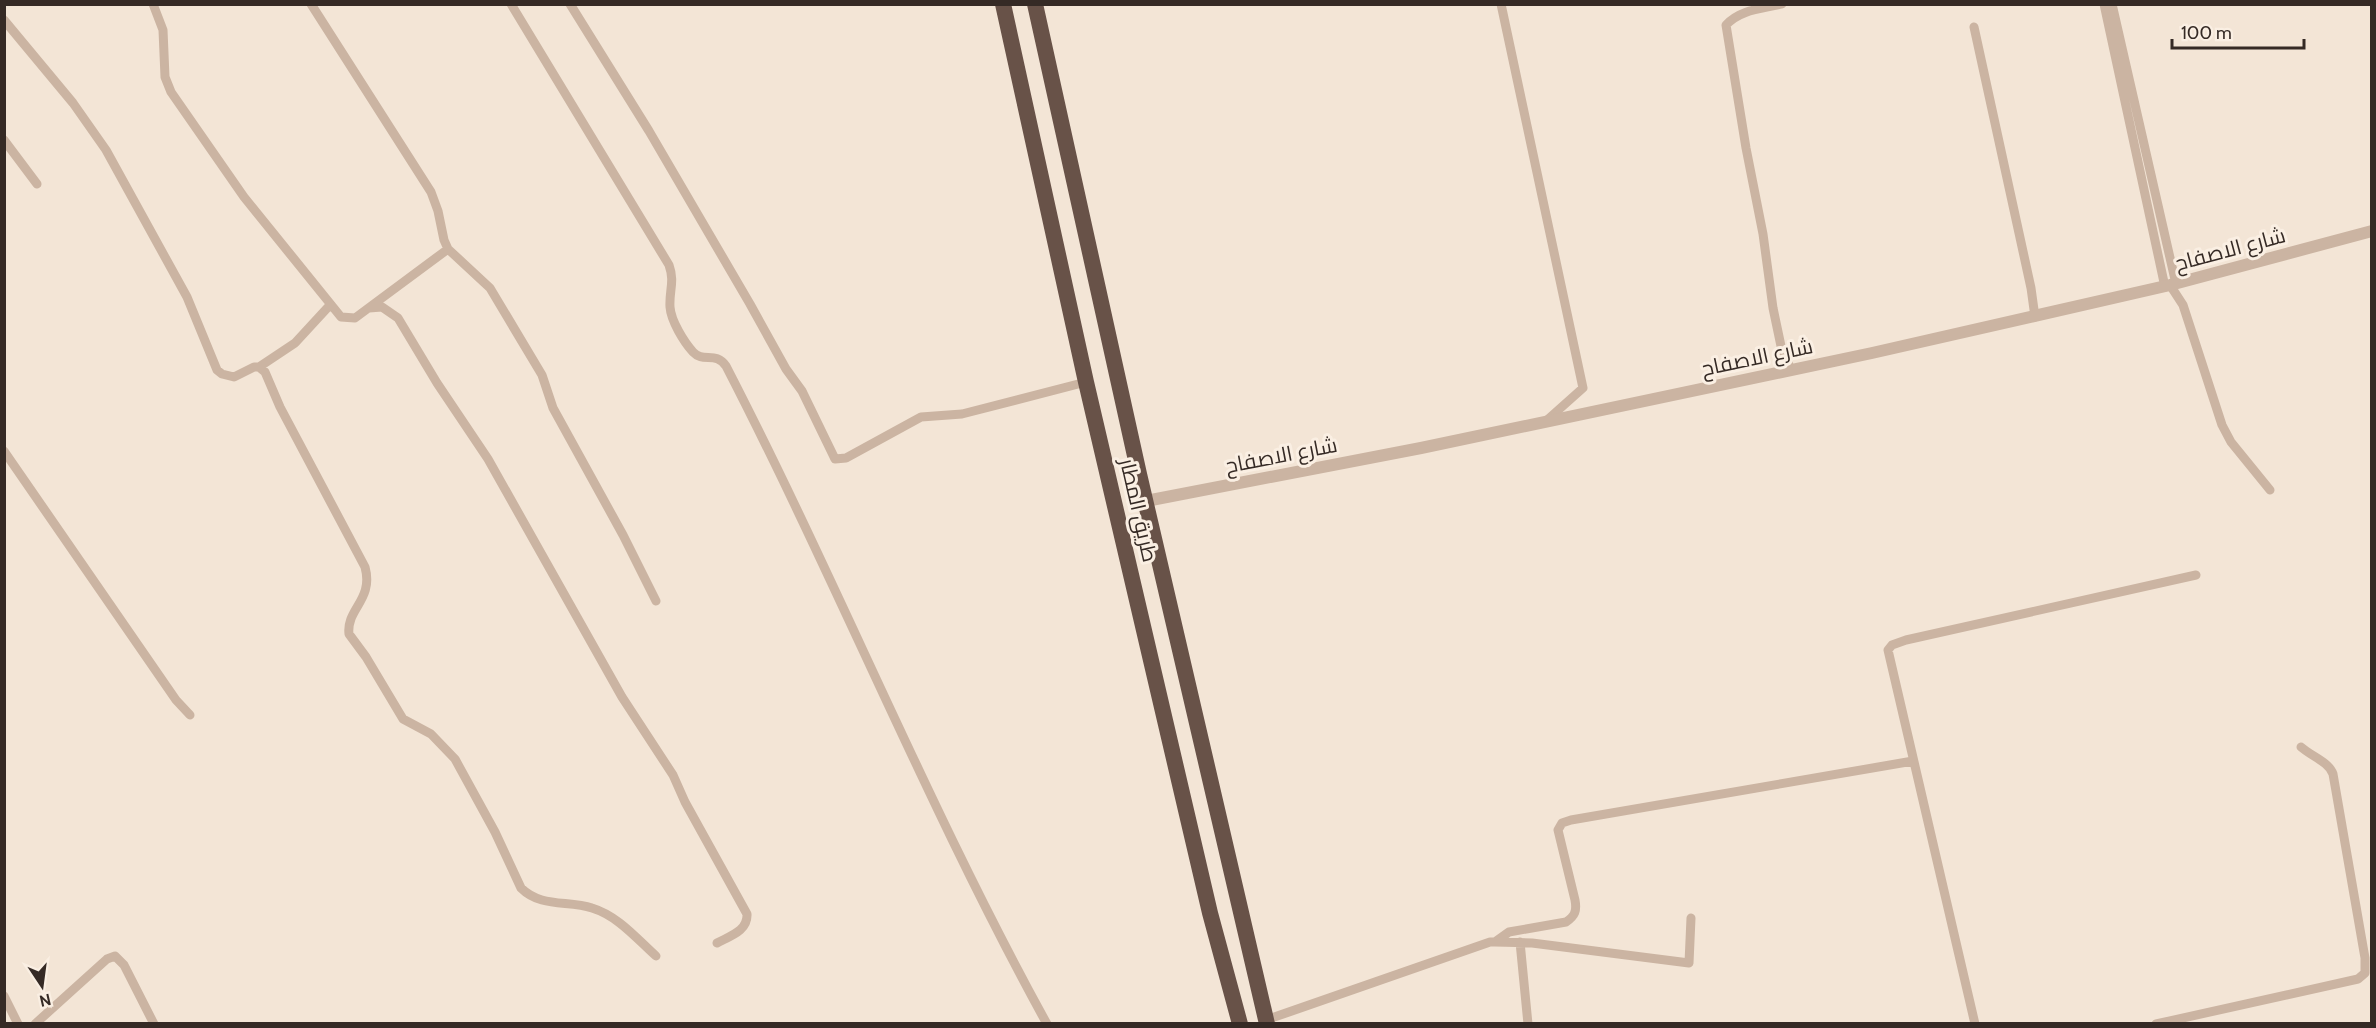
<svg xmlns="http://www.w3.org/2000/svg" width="2376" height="1028" viewBox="0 0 2376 1028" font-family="Cabin,Cairo,sans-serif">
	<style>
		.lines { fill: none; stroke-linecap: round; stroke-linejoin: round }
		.minor { stroke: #cbb4a2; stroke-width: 9 }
		.tertiary { stroke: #cbb4a2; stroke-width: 12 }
		.trunk { stroke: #685248; stroke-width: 16 }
		.labels { text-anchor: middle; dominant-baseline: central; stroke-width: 6; stroke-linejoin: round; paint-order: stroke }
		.street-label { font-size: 21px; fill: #352a25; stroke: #faefe3 }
	</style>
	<rect width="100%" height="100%" fill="#f3e5d6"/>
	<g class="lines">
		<path class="minor" d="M153,4L163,30L165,77L171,92L244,197L341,317L355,318L448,249
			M311,4L431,192L438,211L444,240L448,249L490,288L542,375L553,408L623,535L656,601
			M511,4L669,265C675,282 669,290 670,307C671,321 684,342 693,352C703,363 716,351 726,366C838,583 929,810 1047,1024
			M570,4L649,131L750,304L786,369L802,391L835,459L846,458L921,417L962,414L1086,382
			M1501,4L1583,388L1546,421
			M1782,4C1762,9 1741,9 1726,25L1746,148L1763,234L1773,308L1781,346L1791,370
			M2104,4L2165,287
			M2112,4L2176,284
			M4,20L73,103L106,150L187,297L217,370L222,374L234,377L254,367H259L265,372L280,407L365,567C374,600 346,609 349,634L366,657L403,719L431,734L455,759L495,832L521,888C541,908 568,900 592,908C618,916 636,938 656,956
			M1974,27L2031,288L2035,317
			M4,140L37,184
			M2170,285L2183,305L2222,425L2231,442L2270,490
			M369,308L382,307L398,318L437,383L488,459L622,697L673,775L685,802L747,914C748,931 730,936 717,943
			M259,367L295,343L330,305
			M4,451L176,700L190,715
			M1495,942L1532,943L1689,963L1691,918
			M1520,942L1528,1024
			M4,996L18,1024
			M1266,1020L1490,942H1495L1509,932L1566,922C1575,916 1577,911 1575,900L1558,830L1562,823L1571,820L1913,761
			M35,1024L107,959L115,956L124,965L154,1024
			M1975,1024L1888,650L1892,645L1906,640L2196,575
			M2156,1024L2358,979L2365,973V958L2333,774C2329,762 2311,756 2301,747"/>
		<path class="tertiary" d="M1146,501L1421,448L1872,353L2170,285L2372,231"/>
		<path class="trunk" d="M1003,4L1086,382L1210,913L1240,1024
			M1035,4L1139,474L1267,1024"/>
	</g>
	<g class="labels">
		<g class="street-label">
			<text transform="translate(2230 249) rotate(-15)">شارع الاصفاح</text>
			<text transform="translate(1757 357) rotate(-12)">شارع الاصفاح</text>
			<text transform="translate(1281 455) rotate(-11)">شارع الاصفاح</text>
			<text transform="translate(1139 510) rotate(77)">طريق المطار</text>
		</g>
	</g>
	<rect width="2376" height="1028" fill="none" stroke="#352a25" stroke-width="12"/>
	<g transform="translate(42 986) rotate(167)" stroke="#faefe3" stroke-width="4.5" paint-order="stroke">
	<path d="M0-4.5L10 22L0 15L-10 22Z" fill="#352a25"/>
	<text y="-9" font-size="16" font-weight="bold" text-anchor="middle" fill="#352a25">N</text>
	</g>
	<path d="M2172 39v9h132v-9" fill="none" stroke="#352a25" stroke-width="3"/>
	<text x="2181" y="39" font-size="18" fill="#352a25" stroke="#faefe3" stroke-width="4.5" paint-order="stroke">100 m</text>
</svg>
